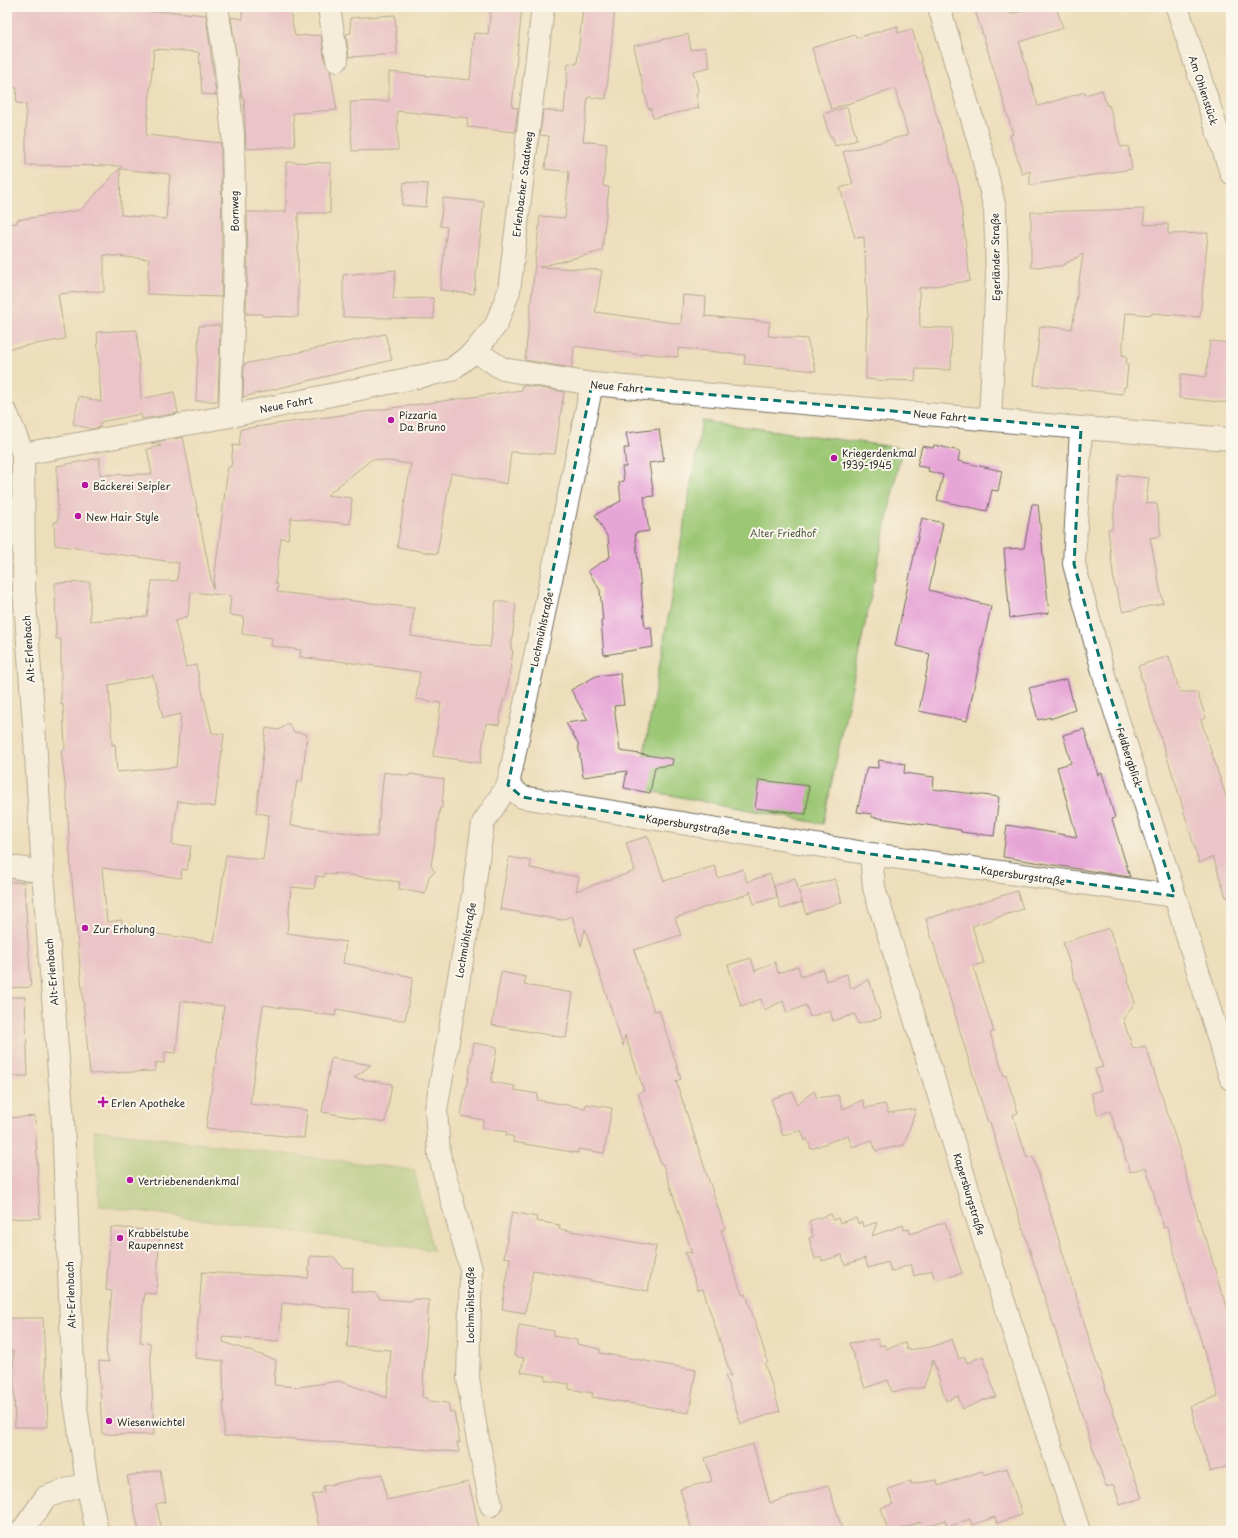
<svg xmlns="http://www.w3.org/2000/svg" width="1238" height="1538" viewBox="0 0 1238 1538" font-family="'Playpen Sans',sans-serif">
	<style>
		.green { fill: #9cc774; stroke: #647950 }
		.building { fill: #e7a5d7; fill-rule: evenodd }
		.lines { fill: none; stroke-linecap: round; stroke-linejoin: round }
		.street-casing { stroke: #6f6a5d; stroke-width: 24 }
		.street { stroke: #fff; stroke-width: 22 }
		.marked { fill: none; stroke: #0f766e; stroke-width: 3; stroke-dasharray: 8 5; stroke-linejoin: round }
		.poi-dot { fill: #b5179e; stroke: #fbf7ec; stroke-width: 1.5 }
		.labels { text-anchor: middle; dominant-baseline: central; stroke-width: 4; stroke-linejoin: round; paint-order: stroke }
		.street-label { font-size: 10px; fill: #2b2b2b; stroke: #fbf7ec }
		.poi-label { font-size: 10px; fill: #2b2b2b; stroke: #fbf7ec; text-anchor: start }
		.park-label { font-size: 10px; fill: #4d5a41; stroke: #fbf7ec }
	</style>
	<rect width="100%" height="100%" fill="#fbf7ec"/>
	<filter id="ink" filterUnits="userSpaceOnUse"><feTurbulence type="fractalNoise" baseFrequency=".025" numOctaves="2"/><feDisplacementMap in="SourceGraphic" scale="8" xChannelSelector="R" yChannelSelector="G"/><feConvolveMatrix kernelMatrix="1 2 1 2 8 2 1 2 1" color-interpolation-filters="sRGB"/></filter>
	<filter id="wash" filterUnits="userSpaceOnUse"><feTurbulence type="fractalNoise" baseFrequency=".012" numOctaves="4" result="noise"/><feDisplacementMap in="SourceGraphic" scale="16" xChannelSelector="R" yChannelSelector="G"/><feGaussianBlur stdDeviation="0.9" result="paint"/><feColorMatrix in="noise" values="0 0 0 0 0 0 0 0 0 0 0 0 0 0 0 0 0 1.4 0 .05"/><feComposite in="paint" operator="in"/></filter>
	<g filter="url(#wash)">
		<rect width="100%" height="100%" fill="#eddebb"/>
		<path class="green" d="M702,421L902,448L823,824L638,789Z
			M94,1130L414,1170L433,1250L100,1206Z"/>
		<g id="blocks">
			<path class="building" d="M7,7H93L92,11L175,12L206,15L216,95L202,94L199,52L154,49L146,135L221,143L222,257L221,297L147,294L149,259L104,255V292L90,291L58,294L65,339L7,349V224L17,223V220L81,210L122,166L26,165V104L16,103L17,88L7,87ZM120,169L170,174L166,219L121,215Z
				M241,7H289L295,36L321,35L325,62L330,70L337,110L293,113L295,146L246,149L244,98H242L231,17L243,19Z
				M491,7H522L512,107L518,108L515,132L467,127L468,118L397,111L398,150L352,151L350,102L389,101V72L470,80L474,33L488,34Z
				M583,7H615L606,99L588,97L583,141L607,144L603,186L609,187L602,251L539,267L602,270L595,312L681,324L683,295L706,297L705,316L770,322L768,336L807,339L816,371L744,364L745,355L678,348V357L643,353V355L574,346L572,368L525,360L540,216L565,218L569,172L545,169L549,136L540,135L543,110L564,112L568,63L577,64Z
				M974,7H1009L1011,14L1036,7H1056L1063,28L1019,42L1038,106L1085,92V95L1102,90L1107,106L1109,105L1121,147L1128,146L1132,169L1030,185V171L1022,174L1010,135L1013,134L1002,96Z
				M395,15L397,54L349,57L346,34L351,33L350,18Z
				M897,26L898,33L912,29L931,94H930L959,187L970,281L919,288L920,327L952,328L951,370L916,369L915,381L887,380V381L866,379V346L867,318H868L864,237L855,238L840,188L853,184L843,152L908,135L895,89L831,109L812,48L855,35L856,38Z
				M688,34L691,50L705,47L710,67L693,71L698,90L696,94L699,108L653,118L651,109L648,108L634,46Z
				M847,107L857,140L835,146L832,136L830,137L823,114Z
				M286,162L331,163L330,213H298V317L262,316V314H246L248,257L247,212H286Z
				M404,182L428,184L426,207L402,205Z
				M443,198L484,202L474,294L440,290L447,227L440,226Z
				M1144,209V225L1168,224V234L1208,233L1200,317L1152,313V315L1126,313L1122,355L1127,356L1126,365H1128L1126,387H1124L1123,394L1034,385L1040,326L1072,329L1083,254L1061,266L1031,267V212Z
				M396,270L393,299L433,298L434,319L343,317V275Z
				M220,325L218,401H196L199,326Z
				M137,330L141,399L174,392L178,413L142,419L141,414L100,422V427L91,429L73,424L79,396L101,402L97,332Z
				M385,334L392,360L243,397L244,364Z
				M1210,341L1231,343V403L1179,398L1181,374L1206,377Z
				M522,385L564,392L555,454L511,452L507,484L451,473L437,554L397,547L411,464L372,459L327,495L352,498L350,524L291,518L288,539L281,538L275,584H278L277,592L414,608L411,636L490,647L496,601L516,604L511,650H513L506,700H503L499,725L486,723L480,763L433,756L441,703L416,699L420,672L331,660V661L300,657L301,650L271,646L272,638L242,634L244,617L229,615L231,596L191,592L188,616L175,621L186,667L196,665L212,733L224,734L215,807L178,801L172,845L191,846L187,870L182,869L181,878L102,868L107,922L122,920V929L214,942L226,855L263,860L269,815L256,813L266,728L279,730L288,723L294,732L307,734L302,782L297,781L290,825L377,837L384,772L409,776L410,774L444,779L442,808H440L431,866L435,872L429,876L425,894L399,889L400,882L335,873V875L325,873L324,877L316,876L314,889L291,887L287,933L346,942L343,963L413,977L405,1020H395L336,1009L335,1016L263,1005L250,1104L307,1110L304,1138L206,1128L224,1006L181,1001L176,1053L165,1052L164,1063L156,1062L155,1071L90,1074L71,870L67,800L61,750L65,749L63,704L61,705V639H56L55,583L90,582V621L147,616L152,581H177L179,563L55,545L54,522H58L57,466L100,458V475L152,474L147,449L161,446L151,443L183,437L213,589L228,467H231L233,445L239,446L241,429L522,390ZM153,675L163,718L181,714L176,767L117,772L115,744L112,745L109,685Z
				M659,429L664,461L649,463L654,496L644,497L649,531L635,533L645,628L651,627L653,647L604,655L601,621H603L600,590L588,571L610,557L608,538L595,515L621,501L619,482L624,481L622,467H626L624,448H629L626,433Z
				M934,445L960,451L958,461L1002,471L998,491L992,490L987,511L937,500L943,475L928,471L929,468L917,466L922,446L933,448Z
				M1118,475L1149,478L1146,503L1157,504L1161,536L1150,538L1163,603L1123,612L1114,583L1108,529H1112Z
				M1032,504H1038L1049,613L1010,618L1004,549L1024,548Z
				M922,518L943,523L929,590L991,606L967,721L919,711L930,654L895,646Z
				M1169,656L1180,692H1197L1206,718L1201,720L1231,812V897H1226L1213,857L1199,863L1178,791L1140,674H1141L1138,666Z
				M620,673L624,705L614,706L620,751L673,759L672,765L655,767L650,793L624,788L627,771L583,777L578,743L566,723L588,720L571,690L596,676Z
				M1067,679L1075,710L1050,719V717L1038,720L1029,688Z
				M1084,729L1098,775L1102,773L1115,818L1112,819L1130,877L1003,857L1007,825L1077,837L1057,767L1071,763L1063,735Z
				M879,760L905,764L904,773L934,777L933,789L999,797L994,836L961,832V830L872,817V814L857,812L867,767L878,768Z
				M759,780L809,786L806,814L755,808Z
				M648,836L664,881L715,866L718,878L743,869L747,882L770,874L777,897L754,904L750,891L751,893L697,910V911L675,918L681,935L634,950L654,1011L659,1010L681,1079L676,1081L725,1229L721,1230L742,1295L746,1294L768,1362L765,1364L780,1411L741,1424L725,1375L731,1376L703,1289L698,1290L685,1252L692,1253L663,1164L661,1165L638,1093L644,1091L625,1035L623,1046L585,929L581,946L572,916L561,920L500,909L509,857L531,861L530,868L579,877L576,891L635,871L626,843Z
				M795,878L802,902L781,909L774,886Z
				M835,879L842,902L806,914L798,889Z
				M7,882H24L31,987L7,988Z
				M1017,891L1023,909L972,926L984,963L973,966L994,1032L990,1033L1004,1076L1006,1075L1018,1113L1013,1115L1027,1158L1033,1156L1095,1358L1119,1428H1117L1142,1498L1120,1505L1114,1485L1106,1487L1088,1434L1003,1166L990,1122L988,1123L976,1084L926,919Z
				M1109,928L1121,963H1123L1135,1003L1123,1019L1133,1049L1145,1046L1148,1053L1177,1143L1204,1238H1206L1222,1295L1223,1294L1231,1318V1465L1210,1472L1190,1406L1218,1396L1181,1276L1167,1227L1164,1228L1146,1167L1130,1172L1110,1111L1098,1115L1091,1093L1101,1090L1095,1069L1103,1067L1079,989L1078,990L1063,943Z
				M751,958L755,971L775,962L778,973L798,966L801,977L823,969L826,981L847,974L851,989L869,979L881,1018L858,1024L855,1014L833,1021L830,1010L810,1017L806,1005L787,1013L783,1001L764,1010L761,999L741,1006L728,965Z
				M501,972L526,977L524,985L573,993L566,1038L492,1025Z
				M7,997H25L28,1076H7Z
				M474,1043L497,1047L491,1082L515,1086L514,1090L538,1094L537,1100L585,1108L586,1104L612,1108L604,1153L578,1149V1153L513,1142L514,1137L506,1135L507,1132L482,1128L484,1120L461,1116Z
				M331,1058L371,1065L354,1078L392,1084L385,1123L322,1112Z
				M814,1091L817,1098L838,1095L843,1109L863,1100L865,1108L885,1104L888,1113L916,1109L904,1145L876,1151L872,1140L852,1147L848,1135L811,1149L807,1138L805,1141L801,1130L783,1136L771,1099L793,1092L797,1104Z
				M35,1116L40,1218L7,1219V1118Z
				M512,1212L537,1217L536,1221L560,1225L559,1229L656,1246L648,1291L533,1270L525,1313L502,1309L510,1258L504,1257Z
				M831,1214L833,1220L838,1218L840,1223L856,1218L858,1224L862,1222L863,1227L877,1222L872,1236L903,1225L904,1230L909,1229L910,1234L945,1222L962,1273L935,1281L932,1270L914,1276L911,1264L891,1272L888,1262L868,1268L865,1258L845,1265L842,1255L822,1261L821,1257L815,1259L809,1238L813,1237L809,1221Z
				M111,1227L160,1231L156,1294L144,1293L140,1342L150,1343L154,1435L102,1434L99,1361L109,1362L106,1352L112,1291L106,1290Z
				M310,1256L334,1257L342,1267L353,1268L351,1291L375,1293L380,1299L410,1301L413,1299L429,1300L422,1397L427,1398V1401L448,1403L450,1412H454L460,1443L457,1442L459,1452L377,1446L258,1436H224L223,1361L195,1358L202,1272L308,1278ZM282,1303L350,1309L347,1347L391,1350L387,1398L339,1381L299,1387L274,1385L276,1360L223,1342L224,1337L279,1341Z
				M7,1318H43L48,1427H15L13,1351L7,1352Z
				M519,1325L554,1331L553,1336L577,1340V1344L600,1349V1353L696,1370L689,1413L592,1397L593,1393L569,1389V1384L545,1380L546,1376L521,1372L524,1358L514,1356Z
				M878,1339L880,1346L885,1345L886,1349L905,1343L907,1350L931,1347L952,1339L959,1359L965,1357L967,1363L983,1356L996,1397L986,1399L963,1409L958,1396L946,1401L933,1360L924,1387L892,1392L888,1380L865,1388L849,1343Z
				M753,1444L770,1503L828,1485L843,1531H692L680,1489L712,1481L705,1458Z
				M1007,1468L1022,1515L997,1523L995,1517L972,1525L970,1519L947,1527L945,1520L922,1528L920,1522L896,1531H888L881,1508L893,1504L888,1489L911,1481V1484L937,1480L938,1486L982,1471L984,1475Z
				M160,1470L166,1502L156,1504L162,1531H139L127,1476Z
				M382,1474L387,1500L468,1482L474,1504L479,1531H320L312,1495L324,1492L323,1486Z"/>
		</g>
	</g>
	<g filter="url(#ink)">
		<use href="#blocks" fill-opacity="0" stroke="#6f6a5d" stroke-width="1"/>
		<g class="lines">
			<g class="street-casing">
				<path id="street" d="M217,7L225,59L233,135L235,257L230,416
					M329,7L337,60
					M939,7L981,149L995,209L997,275L990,420
					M1177,7L1231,173
					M475,351L503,369L592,384L1081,428L1231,439
					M7,414L23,454L24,588L35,739L43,872L63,1122L74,1394L87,1483L97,1531
					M1081,428L1074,564L1107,686L1175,896L1231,1079
					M23,454L230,416L451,370L475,351L496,325L509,291L543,7
					M508,785L522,797L871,854L1175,896
					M871,854L874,888L993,1269L1079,1531
					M7,866L43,872
					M491,1505L475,1424L468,1378L471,1269L439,1154L436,1110L471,909L483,823L508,785L592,384
					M22,1531L46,1497L87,1483"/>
			</g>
			<use href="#street" class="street"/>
		</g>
	</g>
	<path d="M0 0H1238V1538H0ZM592,384L1081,428L1074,564L1107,686L1175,896L871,854L660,820L522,797L508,785Z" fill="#eddebb" fill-opacity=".55" fill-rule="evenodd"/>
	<path class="marked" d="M592,384L1081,428L1074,564L1107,686L1175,896L871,854L660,820L522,797L508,785Z"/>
	<g class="poi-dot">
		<circle cx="391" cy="420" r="4"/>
		<circle cx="834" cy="458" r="4"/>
		<circle cx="85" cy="485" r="4"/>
		<circle cx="78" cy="516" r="4"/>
		<circle cx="85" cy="928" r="4"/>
		<path d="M101 1096h4v4h4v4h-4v4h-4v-4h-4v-4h4z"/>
		<circle cx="130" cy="1180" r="4"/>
		<circle cx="120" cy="1238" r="4"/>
		<circle cx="109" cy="1421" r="4"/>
	</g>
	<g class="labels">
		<g class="street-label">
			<text transform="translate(1204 90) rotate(72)">Am Ohlenstück</text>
			<text transform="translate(522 184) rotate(-83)">Erlenbacher Stadtweg</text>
			<text transform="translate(234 211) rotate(-91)">Bornweg</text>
			<text transform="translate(995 257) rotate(-91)">Egerländer Straße</text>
			<text transform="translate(617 386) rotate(5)">Neue Fahrt</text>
			<text transform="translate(286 404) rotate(-11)">Neue Fahrt</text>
			<text transform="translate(940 415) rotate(5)">Neue Fahrt</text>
			<text transform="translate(541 629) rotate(-78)">Lochmühlstraße</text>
			<text transform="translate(28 649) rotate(-94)">Alt-Erlenbach</text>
			<text transform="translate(1130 757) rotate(72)">Feldbergblick</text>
			<text transform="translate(688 824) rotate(9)">Kapersburgstraße</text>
			<text transform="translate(1023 875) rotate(8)">Kapersburgstraße</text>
			<text transform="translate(465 940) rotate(-80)">Lochmühlstraße</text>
			<text transform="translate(51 972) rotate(-95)">Alt-Erlenbach</text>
			<text transform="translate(970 1194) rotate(73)">Kapersburgstraße</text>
			<text transform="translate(70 1295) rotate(-92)">Alt-Erlenbach</text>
			<text transform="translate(469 1305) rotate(-90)">Lochmühlstraße</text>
		</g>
		<g class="poi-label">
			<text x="399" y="414">Pizzaria<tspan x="399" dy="12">Da Bruno</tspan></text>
			<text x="842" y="452">Kriegerdenkmal<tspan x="842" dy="12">1939-1945</tspan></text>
			<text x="93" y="485">Bäckerei Seipler</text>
			<text x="86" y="516">New Hair Style</text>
			<text x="93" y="928">Zur Erholung</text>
			<text x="111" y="1102">Erlen Apotheke</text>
			<text x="138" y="1180">Vertriebenendenkmal</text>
			<text x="128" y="1232">Krabbelstube<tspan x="128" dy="12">Raupennest</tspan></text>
			<text x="117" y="1421">Wiesenwichtel</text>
		</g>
		<g class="park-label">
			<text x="783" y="532">Alter Friedhof</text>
		</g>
	</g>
	<rect width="1238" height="1538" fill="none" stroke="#fbf7ec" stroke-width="24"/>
</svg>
